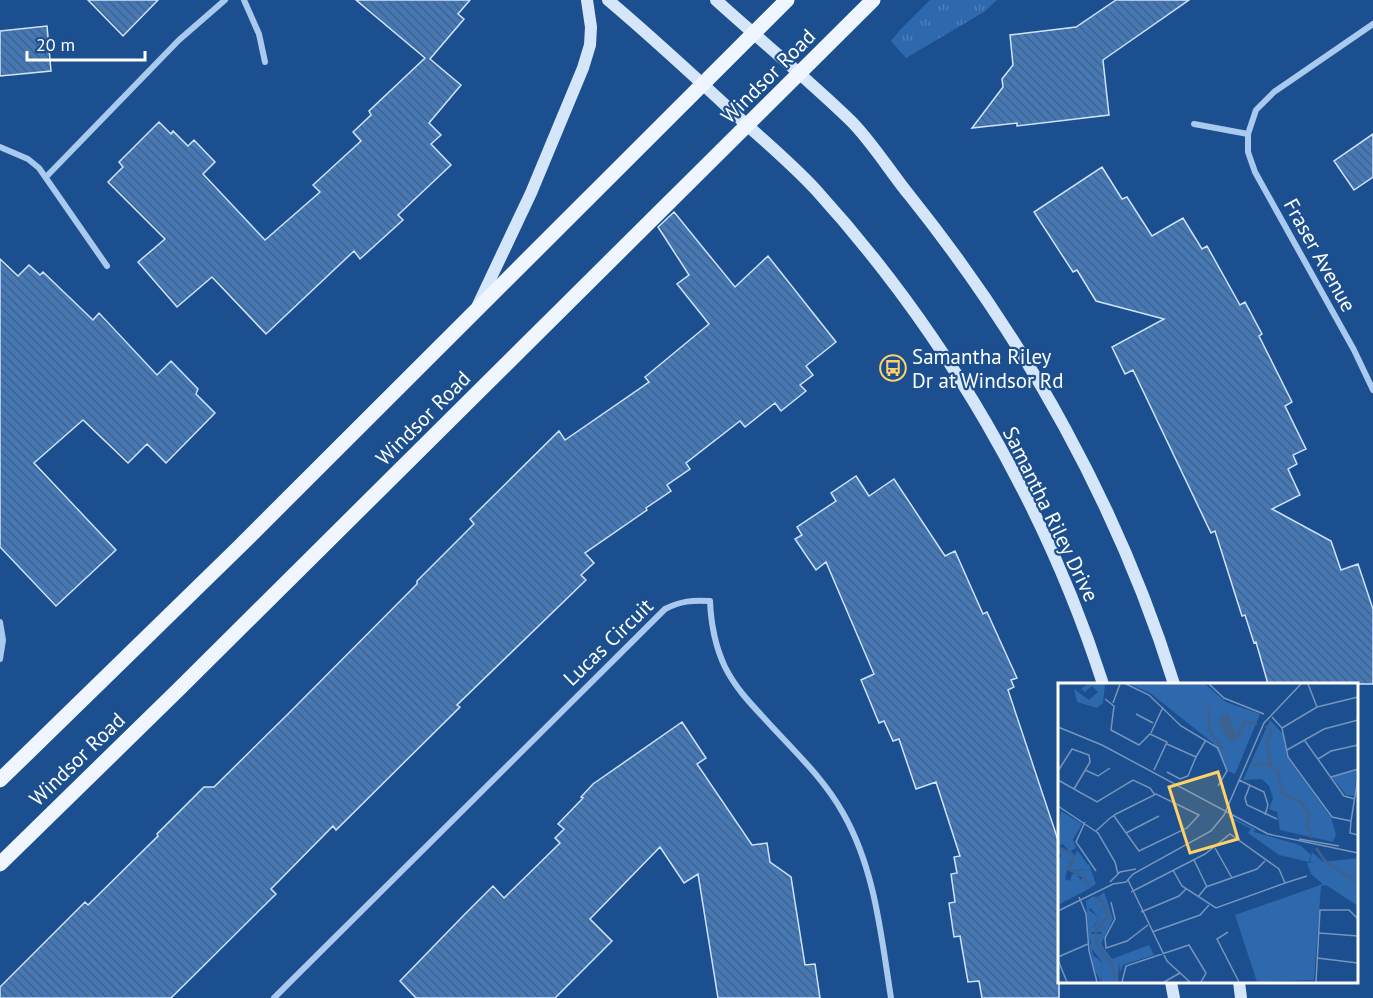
<svg xmlns="http://www.w3.org/2000/svg" width="1373" height="998" viewBox="0 0 1373 998" font-family="'PT Sans',sans-serif">
	<style>
		.grass { fill: url(#grass-tufts) }
		.building { fill: url(#building-back-hatch); stroke: #cfe3fa; stroke-width: 1.5 }
		.lines { fill: none; stroke-linecap: round; stroke-linejoin: round }
		.street { stroke: #a9c9ee; stroke-width: 6 }
		.secondary { stroke: #d6e6fa; stroke-width: 12 }
		.primary { stroke: #f0f6ff; stroke-width: 15 }
		.labels { text-anchor: middle; dominant-baseline: central; stroke-width: 4.5; stroke-linejoin: round; paint-order: stroke }
		.street-label { font-size: 21px; fill: #fff; stroke: #1b4f8f }
		.poi-label { font-size: 21px; fill: #fff; stroke: #1b4f8f; text-anchor: start }
		.inset-river { fill: none; stroke: #3c6290; stroke-width: 3 }
		.inset-road { fill: none; stroke: #7695bc; stroke-width: 1.5 }
		.view { fill: #ffd166; fill-opacity: 0.15; stroke: #ffd166; stroke-width: 3 }
		.inset-edge { fill: none; stroke: #fff; stroke-width: 3 }
	</style>
	<defs>
		<pattern id="grass-tufts" width="24" height="20" patternUnits="userSpaceOnUse" patternTransform="scale(1.5)"><rect width="24" height="20" fill="#2e69ad"/><path d="M3 7l-1-3M5 7V3M7 7l1-3M15 17l-1-3M17 17v-4M19 17l1-3" fill="none" stroke="#4d80b9"/></pattern>
		<pattern id="building-back-hatch" width="6" height="6" patternUnits="userSpaceOnUse" patternTransform="scale(1.5)"><rect width="6" height="6" fill="#4478b7"/><path d="M-1 5l2 2M0 0l6 6M5-1l2 2" fill="none" stroke="#486282"/></pattern>
	</defs>
	<rect width="100%" height="100%" fill="#1b4f8f"/>
	<path class="grass" d="M930,0H997L984,12L906,58L891,41L900,30Z"/>
	<path class="building" d="M88,0H158L123,36Z
		M356,0H470L458,14L464,19L430,59L461,85L429,123L441,135L431,144L451,165L398,215L403,220L360,259L354,251L266,334L212,277L177,307L138,262L165,239L108,182L123,167L119,162L159,122L171,134L173,131L188,146L194,140L215,162L203,174L265,240L320,192L313,185L361,141L353,132L371,115L369,111L425,58Z
		M1116,0H1189L1103,60L1109,115L1017,126V123L972,128L1003,87L1002,79L1013,65L1010,35L1076,27Z
		M47,26L51,71L0,76V31Z
		M1373,134V177L1354,190L1334,161Z
		M1102,167L1122,199L1127,197L1152,236L1183,218L1202,249L1207,246L1240,305L1245,302L1262,334L1259,336L1292,402L1285,406L1306,449L1293,455L1297,464L1288,469L1300,495L1272,509L1331,541L1341,570L1358,564L1373,609V684H1268L1256,642L1254,643L1245,615L1242,616L1215,531L1211,533L1133,370L1125,374L1112,347L1164,319L1096,301L1077,270L1073,272L1034,212Z
		M674,212L735,287L768,256L836,342L806,366L813,375L800,385L806,391L781,411L775,403L745,427L740,421L686,463L690,469L667,485L671,491L646,508L647,510L585,553L594,563L581,575L586,580L457,705L460,707L336,830L333,826L271,889L276,894L171,998H0V987L85,902L88,905L158,836L157,834L204,787H214L289,713L417,584V581L474,524L470,519L559,431L565,440L649,382L645,377L709,324L677,284L689,275L658,227Z
		M0,259L18,276L29,265L40,275L43,272L93,320L99,313L157,375L171,361L198,389L196,394L215,413L166,463L147,444L128,463L83,420L34,463L116,550L56,606L0,547Z
		M856,476L869,496L894,479L945,556L955,551L983,614L987,612L1017,678L1011,680L1014,687L1008,690L1059,843V998H982L979,981L968,982L960,936L954,937L949,903L955,902L951,874L957,873L954,857L960,856L936,782L916,789L899,739L893,741L884,721L879,723L861,680L874,674L826,562L816,570L795,539L802,535L797,527L836,501L831,493Z
		M682,722L706,758L697,764L752,845L767,843L770,862L791,877L805,965L815,964L820,998H718L698,874L684,883L660,847L590,919L612,941L555,998H416L400,981L463,916L493,886L504,898L560,843L555,838L564,829L558,824L583,798L581,797L593,784Z"/>
	<g class="lines">
		<path class="street" d="M244,0L259,34L265,62
			M1373,24L1274,92L1256,110L1248,134V152L1255,172L1354,350L1373,390
			M1194,124L1248,134
			M0,147L28,159L39,168L107,266
			M46,177L179,40L225,0
			M0,622L3,640L0,659
			M274,998L665,609C681,601 692,600 710,601C711,624 715,646 725,667C735,687 749,702 764,718C791,748 823,777 843,813C875,869 881,935 891,998"/>
		<path class="secondary" d="M608,0C652,37 694,76 736,115C763,140 791,163 816,190C944,331 1045,503 1103,684
			M716,0C760,40 809,80 851,121C872,142 891,173 910,196C1026,341 1119,507 1174,684
			M478,305L531,193L583,68L590,45L591,27L587,0
			M1171,982L1174,998
			M1239,982L1241,998"/>
		<path class="primary" d="M0,780L238,548L787,0
			M0,864L180,688L873,0"/>
	</g>
	<defs>
		<g id="bus-ring" transform="scale(1.35)"><circle r="9.5" fill="#1b4f8f" stroke="#ffd166" stroke-width="1.5"/><path d="M-5-6H5V4H4V6H2V4H-2V6H-4V4H-5ZM-3.5-4V0h7V-4ZM-3.5 1.2v1.5H-2V1.2ZM2 1.2v1.5H3.5V1.2Z" fill="#ffd166"/></g>
	</defs>
	<g fill-rule="evenodd">
		<use href="#bus-ring" x="893" y="368"/>
	</g>
	<g class="labels">
		<g class="street-label">
			<text transform="translate(768 76) rotate(-45)">Windsor Road</text>
			<text transform="translate(1320 255) rotate(61)">Fraser Avenue</text>
			<text transform="translate(423 418) rotate(-45)">Windsor Road</text>
			<text transform="translate(1051 514) rotate(64)">Samantha Riley Drive</text>
			<text transform="translate(608 642) rotate(-44)">Lucas Circuit</text>
			<text transform="translate(77 759) rotate(-44)">Windsor Road</text>
		</g>
		<g class="poi-label">
			<text x="912" y="356">Samantha Riley<tspan x="912" dy="24">Dr at Windsor Rd</tspan></text>
		</g>
	</g>
	<g transform="translate(1058 683)">
		<rect width="300" height="300" fill="#1b4f8f"/>
		<path d="M170,134L171,133L197,146L196,149L242,162L253,172L251,179L221,172L190,150L193,146ZM0,154L15,156L18,165L13,168L17,173L19,167L30,182L17,188L28,186L25,193L11,185L16,175L11,180L7,196L12,198L14,191H19L29,207L0,222V176L4,172H0V165L15,173L5,161L0,163ZM35,213L38,216L31,227L40,234L41,225L45,229L35,244L39,248L46,242L45,249H34L32,259L35,272L45,280L43,299L36,286L31,260L28,218ZM91,262L96,272L65,282L62,290L61,279L54,276Z" fill="#2e69ad"/>
		<path d="M30,1H47L45,20L39,25L19,19L16,6L31,17L40,9L34,3L27,9L23,6ZM71,1H147L168,19L202,31L177,91L170,88L155,60L92,10ZM212,37L225,51L229,74L273,135L278,151L275,159L222,147L219,129L211,126L215,115L211,103L204,96L185,97ZM299,87L296,113L288,112L274,94ZM3,128L24,141L14,158L0,154ZM254,169L265,179L300,175V223L268,202L263,203L256,297L199,299L177,232L265,201L253,191L249,180H257L252,179ZM31,181L38,201L29,207L23,197L28,186L17,187ZM46,209L55,236L43,261L54,276L61,277L60,299H43L45,280L33,265V251H43L46,244L39,248L35,245L45,229L41,225L40,234L30,222Z" fill="#2e69ad"/>
		<path d="M236,223L248,258L228,270L204,272L192,237L213,225Z" fill="#2e69ad"/>
		<path d="M170,30L180,55L172,60L160,40L165,31Z" fill="#3c6290"/>
		<path class="inset-river" d="M151,24V46L166,68M208,43L213,49L209,60L212,82M180,54L186,39L199,41M195,82L208,81L219,87L225,111L242,118L251,130L249,142L254,155M0,164L13,171L16,176L10,186L26,194L32,204M258,165L267,178L300,200M37,214L45,219L50,234L38,247V261L56,284L57,299"/>
		<path class="inset-road" d="M68,1L91,12L123,43L160,65L169,88L160,103M151,1L166,15L206,31M250,1L259,24M47,16L56,23L53,47L81,62L92,51L109,59L96,87M55,20L62,1M78,31L95,40M214,34L224,45L230,74L274,134L293,138L300,94M0,44L44,62L210,151L300,170M224,45L259,24L300,14M93,50L105,24M247,58L286,113L297,116M109,61L138,74L148,57M229,67L266,46L300,37M260,76L273,68L300,62M27,87L40,93L52,85M0,88L14,66L31,72L32,79L16,106M109,89L122,96L130,93L138,74M273,94L300,86M0,97L39,119L75,97L92,105L97,112M181,97L206,109L210,122L207,132M192,102L187,115L189,122L219,136M0,123L40,150L57,179L60,191M293,138L292,150L300,152M27,139L18,159L38,188M38,148L51,136L55,133L58,131L98,111L141,132L129,145L81,168L56,133M68,150L101,133M241,156L281,163M157,165L174,195M136,177L149,204M70,197L109,278L132,299M52,199L62,189L78,186M227,200L249,193M73,209L147,171L172,151L221,186L227,200L158,225L124,203L115,187M21,214L28,231L31,268L39,299M140,214L148,204L199,186L207,178M53,219L57,236L47,255L48,265L69,258L90,242M0,228L55,201L68,199L75,191L153,148L166,132L206,40L243,1M83,229L121,213L128,206M94,249L142,232L151,222M170,249L159,256L181,299M261,250L300,253M0,274L30,261M259,275L300,280M0,277L9,299M64,299L68,283L131,262L148,290L143,299M106,299L122,290M258,299L262,227H291L300,236"/>
		<path class="view" d="M160,89L180,156L132,170L111,104Z"/>
		<rect width="300" height="300" class="inset-edge"/>
	</g>
	<path d="M27 51v9h118v-9" fill="none" stroke="#ffffff" stroke-width="3"/>
	<text x="36" y="51" font-size="18" fill="#ffffff" stroke="#1b4f8f" stroke-width="4.5" paint-order="stroke">20 m</text>
</svg>
